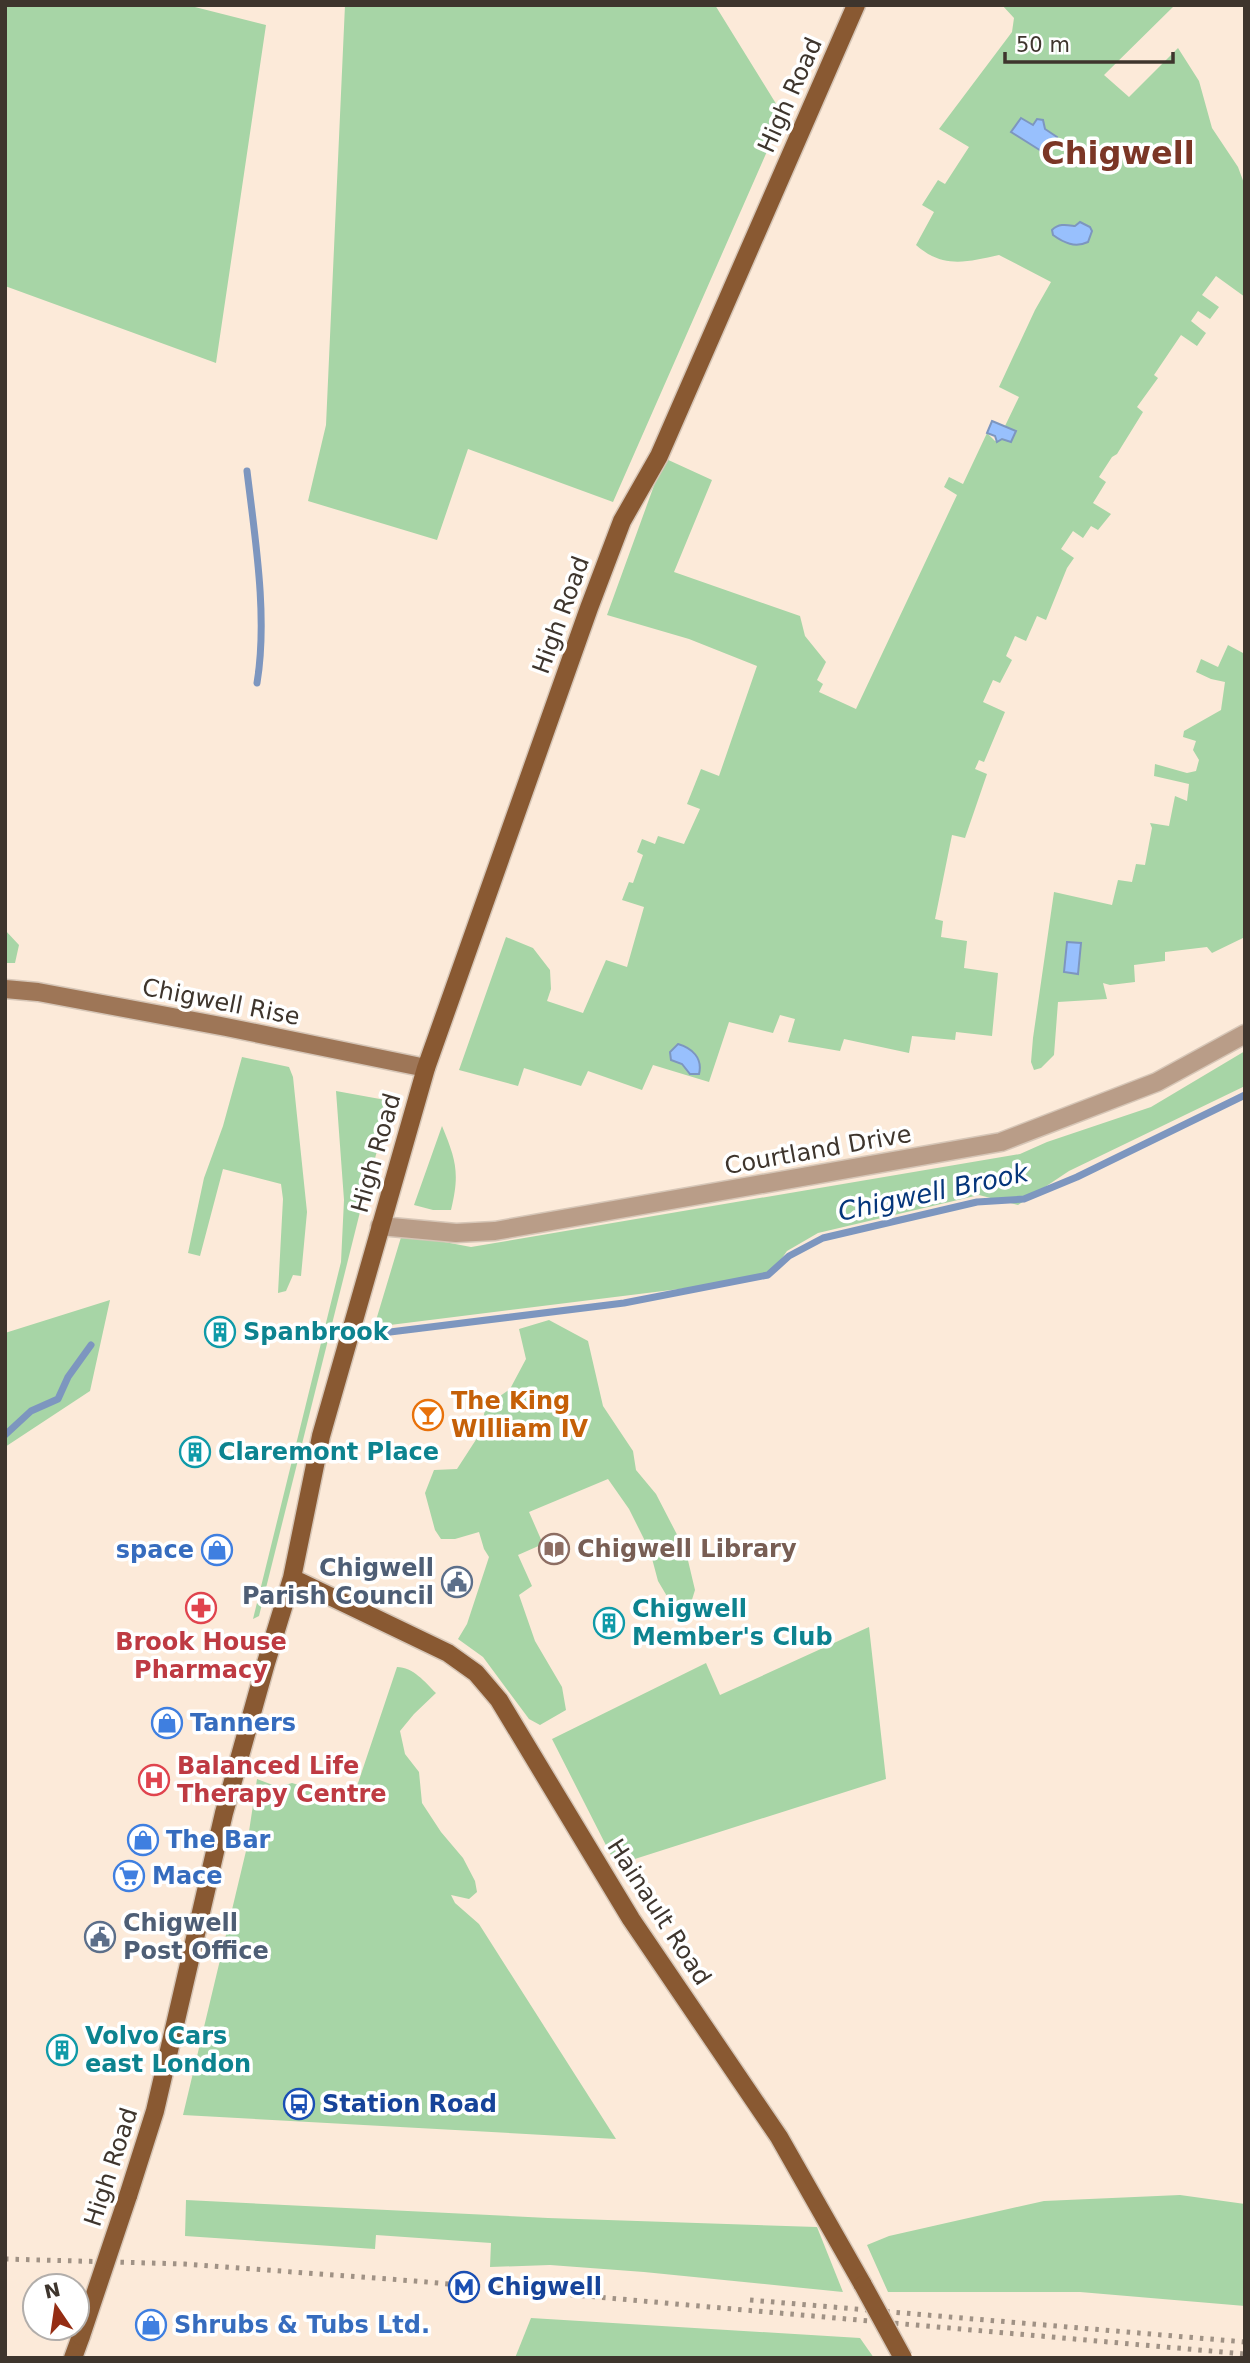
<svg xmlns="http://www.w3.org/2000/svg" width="1250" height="2363" viewBox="0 0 1250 2363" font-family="'DejaVu Sans',sans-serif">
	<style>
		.green { fill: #a7d5a6 }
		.water { fill: #98c0fd; stroke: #7d96bf; stroke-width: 2 }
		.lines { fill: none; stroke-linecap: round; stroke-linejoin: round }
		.stream { stroke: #7d96bf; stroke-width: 7 }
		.tertiary-casing { stroke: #d6c6b7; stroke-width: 21 }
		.secondary-casing { stroke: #d6c6b7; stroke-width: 21 }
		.primary-casing { stroke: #d6c6b7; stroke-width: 21 }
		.tertiary { stroke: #b99d88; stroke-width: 18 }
		.secondary { stroke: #9e7657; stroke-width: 18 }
		.primary { stroke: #895932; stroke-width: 18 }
		.rail { stroke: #a09285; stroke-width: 5; stroke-dasharray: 3.5 7; stroke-linecap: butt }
		.primary-bridge-casing { stroke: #d6c6b7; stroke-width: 21; stroke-linecap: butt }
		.primary-bridge { stroke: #895932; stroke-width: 18 }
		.labels { text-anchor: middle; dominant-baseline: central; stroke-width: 7; stroke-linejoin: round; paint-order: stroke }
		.street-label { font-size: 24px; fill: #3e352d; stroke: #fff }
		.culture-label { font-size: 24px; font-weight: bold; fill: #0d838f; stroke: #fff; text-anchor: start }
		.food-label { font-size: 24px; font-weight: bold; fill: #c56008; stroke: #fff; text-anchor: start }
		.education-label { font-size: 24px; font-weight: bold; fill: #785e54; stroke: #fff; text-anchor: start }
		.shop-label { font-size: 24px; font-weight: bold; fill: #366cbe; stroke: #fff; text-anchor: start }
		.service-label { font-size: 24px; font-weight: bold; fill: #4e5e75; stroke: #fff; text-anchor: end }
		.health-label { font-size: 24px; font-weight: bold; fill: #be3a42; stroke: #fff }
		.transit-label { font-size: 24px; font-weight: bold; fill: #164399; stroke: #fff; text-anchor: start }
		.water-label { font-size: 26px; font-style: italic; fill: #05367b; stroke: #fff }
		.district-label { font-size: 32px; font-weight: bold; fill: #7b3626; stroke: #fff }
	</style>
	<rect width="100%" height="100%" fill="#fcead9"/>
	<path class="green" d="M5,5H187L266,25L216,363L5,286Z
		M345,5H715L783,115L613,502L468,449L437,540L308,501L326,425Z
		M1002,5H1175L1104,75L1129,97L1178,48L1199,81L1212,128L1238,167L1245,186V297L1216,276L1202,295L1219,307L1210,319L1198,311L1191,321L1206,333L1197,346L1181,335L1154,375L1158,378L1137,407L1143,412L1117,454L1112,457L1099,477L1106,482L1093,503L1111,514L1098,530L1091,526L1083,538L1073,531L1061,549L1074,558L1067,568L1046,620L1037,616L1026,641L1015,636L1006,656L1012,660L1000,683L993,680L983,702L1005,712L984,762L979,760L975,769L987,774L965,838L952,835L935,919L943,921L941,937L967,941L964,968L998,973L992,1036L956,1032L955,1040L912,1036L909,1053L844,1039L840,1051L788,1042L795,1019L780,1015L773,1033L729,1022L709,1082L653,1065L642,1090L588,1071L581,1086L524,1068L518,1086L459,1070L506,937L533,948L550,970L551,989L547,1001L583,1013L606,960L627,967L644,907L622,900L629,882L633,883L643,855L637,852L642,839L655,844L658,836L684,844L700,809L687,804L701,769L719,776L757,666L689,639L607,615L664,458L712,480L674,572L800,616L805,636L826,662L817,680L823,684L819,692L856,709L957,495L944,487L949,477L963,484L987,433L995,441L1002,438L1011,442L1016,431L1005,426L1019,397L999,387L1035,310L1051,282L999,255C967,262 943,269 916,245L934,212L922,205L938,180L945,184L969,147L939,129L1012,32L1014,18Z
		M1228,645L1243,653L1245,650V937L1212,953L1207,947L1165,952V961L1134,965L1135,982L1110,985L1103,983L1107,999L1058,1002L1054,1055L1041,1068L1034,1070L1031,1062L1033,1038L1054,892L1112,905L1118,880L1132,882L1136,864L1145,865L1152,828L1150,823L1169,826L1175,796L1187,801L1189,784L1154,776L1155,764L1187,773L1196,771L1199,760L1193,750L1196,741L1183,737L1184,731L1221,710L1225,682L1211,679L1196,672L1201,659L1218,667Z
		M5,930L19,945L15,963H5Z
		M1245,1051V1086L1069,1171L1018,1205L979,1195L818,1233L787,1251L768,1278L374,1327L402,1234L471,1247L1020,1154L1047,1142L1151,1107Z
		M242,1057L289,1067L293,1077L307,1212L301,1276L293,1275L286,1291L278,1293L283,1199L281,1184L223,1169L200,1256L188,1253L204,1178L223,1126Z
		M336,1091L391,1101L360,1212L259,1616L253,1619L341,1262L344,1200Z
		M442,1126C456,1160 460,1173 451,1210H433L414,1205Z
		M110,1300L90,1391L5,1447V1333Z
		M549,1320L588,1341L603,1406L633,1451L636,1470L656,1494L686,1552L695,1590L690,1606L671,1603L658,1581L650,1551L629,1509L608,1479L529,1512L543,1544L518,1555L532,1586L519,1595L535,1641L562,1687L566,1710L540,1725L529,1719L483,1657L458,1639L467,1624L489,1557L484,1549L479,1532L455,1539H441L435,1530L425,1493L434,1470L457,1469L479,1435L486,1406L510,1389L526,1359L519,1329Z
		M869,1627L886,1779L616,1865L552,1739L706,1663L720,1695Z
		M397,1667C413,1667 425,1682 436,1693L414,1714L400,1731L405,1754L419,1772L422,1803L441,1832L463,1858L475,1881L477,1892L469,1899L451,1895L455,1903L479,1924L616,2139L183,2115L246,1851L257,1779L278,1787L292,1783L352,1801Z
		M1180,2195L1245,2204V2306L1080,2292H888L867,2245L889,2236L1044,2201Z
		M186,2200L548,2218L817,2227L843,2292L644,2272L550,2265L490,2267L491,2243L376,2235L375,2249L185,2236Z
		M531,2318L860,2338L874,2358H515Z"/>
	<path class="water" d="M1021,118L1033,125L1037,119L1043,120L1045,129L1057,137L1046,154L1011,132Z
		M1080,222L1090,227L1092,231L1088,242C1075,248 1064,243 1053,235L1052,230C1059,223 1067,225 1075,226Z
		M992,421L1016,431L1011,442L1002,439L997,442L995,436L987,433Z
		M1067,942L1081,943L1078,974L1064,972Z
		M678,1044C692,1048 703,1058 699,1074H690L682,1064L671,1060L670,1052Z"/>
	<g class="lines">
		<path class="stream" d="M247,471C255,538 268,617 257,683
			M374,1334L624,1303L768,1275L789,1256L823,1238L977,1202L1024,1199L1077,1177L1245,1095
			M5,1435L31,1411L58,1399L68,1377L91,1345"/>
		<g class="tertiary-casing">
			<path id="tertiary" d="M380,1226L456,1233L495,1231L1001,1142L1157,1082L1245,1034"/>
		</g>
		<g class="secondary-casing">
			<path id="secondary" d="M5,989L38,992L226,1027L426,1068"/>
		</g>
		<g class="primary-casing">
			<path id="primary" d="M292,1578L448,1653L476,1673L499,1700L631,1919L779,2137L863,2285
				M128,2196L155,2111L224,1813L266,1663L292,1578L321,1436L426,1068L589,608L622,521L659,456L856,5
				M73,2358L81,2336"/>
		</g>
		<use href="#tertiary" class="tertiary"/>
		<use href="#secondary" class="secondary"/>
		<use href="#primary" class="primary"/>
		<path class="rail" d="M5,2259L185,2264L415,2281L1245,2354
			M750,2300L1245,2342"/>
		<g class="primary-bridge-casing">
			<path id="primary-bridge" d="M863,2285L903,2358
				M81,2336L128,2196"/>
		</g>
		<use href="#primary-bridge" class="primary-bridge"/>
	</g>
	<defs>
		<g id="building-ring" transform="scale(1.575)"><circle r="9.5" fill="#fff" stroke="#0f9aa8" stroke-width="1.5"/><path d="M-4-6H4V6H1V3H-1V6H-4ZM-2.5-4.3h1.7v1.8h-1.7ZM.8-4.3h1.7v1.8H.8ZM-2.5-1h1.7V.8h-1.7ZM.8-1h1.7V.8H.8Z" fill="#0f9aa8"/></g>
		<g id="bar-ring" transform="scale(1.575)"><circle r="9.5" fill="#fff" stroke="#e8710a" stroke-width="1.5"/><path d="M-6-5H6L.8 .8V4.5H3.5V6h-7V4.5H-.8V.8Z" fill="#e8710a"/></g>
		<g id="library-ring" transform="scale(1.575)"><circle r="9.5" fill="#fff" stroke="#8d6e63" stroke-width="1.5"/><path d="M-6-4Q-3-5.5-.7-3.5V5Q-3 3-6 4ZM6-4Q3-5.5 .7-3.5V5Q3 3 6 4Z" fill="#8d6e63"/></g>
		<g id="shop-ring" transform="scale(1.575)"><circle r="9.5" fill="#fff" stroke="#3f7fe0" stroke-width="1.5"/><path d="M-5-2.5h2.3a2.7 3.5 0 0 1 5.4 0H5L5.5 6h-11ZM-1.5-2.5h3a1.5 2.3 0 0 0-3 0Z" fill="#3f7fe0"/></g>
		<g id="civic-ring" transform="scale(1.575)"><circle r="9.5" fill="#fff" stroke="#5c6f8a" stroke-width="1.5"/><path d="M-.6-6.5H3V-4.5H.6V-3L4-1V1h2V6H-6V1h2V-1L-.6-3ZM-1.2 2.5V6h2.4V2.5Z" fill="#5c6f8a"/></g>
		<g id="pharmacy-ring" transform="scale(1.575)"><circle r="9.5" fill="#fff" stroke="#e0444e" stroke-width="1.5"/><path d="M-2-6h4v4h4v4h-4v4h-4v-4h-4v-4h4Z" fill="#e0444e"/></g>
		<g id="hospital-ring" transform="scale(1.575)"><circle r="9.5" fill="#fff" stroke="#e0444e" stroke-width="1.5"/><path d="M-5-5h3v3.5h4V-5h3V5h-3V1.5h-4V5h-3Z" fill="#e0444e"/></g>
		<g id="supermarket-ring" transform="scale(1.575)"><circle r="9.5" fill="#fff" stroke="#3f7fe0" stroke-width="1.5"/><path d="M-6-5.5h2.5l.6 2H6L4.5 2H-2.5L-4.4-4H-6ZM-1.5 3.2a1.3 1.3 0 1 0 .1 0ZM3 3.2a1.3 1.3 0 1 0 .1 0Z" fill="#3f7fe0"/></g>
		<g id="bus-ring" transform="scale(1.575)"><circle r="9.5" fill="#fff" stroke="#1a4fb4" stroke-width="1.5"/><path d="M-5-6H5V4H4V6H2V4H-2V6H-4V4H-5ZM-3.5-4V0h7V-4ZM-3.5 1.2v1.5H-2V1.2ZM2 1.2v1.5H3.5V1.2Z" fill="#1a4fb4"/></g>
		<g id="metro-ring" transform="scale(1.575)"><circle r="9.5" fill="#fff" stroke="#1a4fb4" stroke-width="1.5"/><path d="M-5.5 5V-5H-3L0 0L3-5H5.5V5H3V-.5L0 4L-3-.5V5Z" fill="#1a4fb4"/></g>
	</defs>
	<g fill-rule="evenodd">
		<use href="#building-ring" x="220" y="1332"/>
		<use href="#bar-ring" x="428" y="1415"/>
		<use href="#building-ring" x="195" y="1452"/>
		<use href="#library-ring" x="554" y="1549"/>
		<use href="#shop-ring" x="217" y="1550"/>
		<use href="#civic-ring" x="457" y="1582"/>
		<use href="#pharmacy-ring" x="201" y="1608"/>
		<use href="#building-ring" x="609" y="1623"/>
		<use href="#shop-ring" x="167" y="1723"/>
		<use href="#hospital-ring" x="154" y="1780"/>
		<use href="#shop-ring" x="143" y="1840"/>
		<use href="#supermarket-ring" x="129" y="1876"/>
		<use href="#civic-ring" x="100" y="1937"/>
		<use href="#building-ring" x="62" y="2050"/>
		<use href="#bus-ring" x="299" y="2104"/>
		<use href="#metro-ring" x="464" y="2287"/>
		<use href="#shop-ring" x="151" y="2325"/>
	</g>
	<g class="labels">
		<g class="street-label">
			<text transform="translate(790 95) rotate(-66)">High Road</text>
			<text transform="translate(561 615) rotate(-70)">High Road</text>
			<text transform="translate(221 1002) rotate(11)">Chigwell Rise</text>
			<text transform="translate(818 1150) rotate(-10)">Courtland Drive</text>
			<text transform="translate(376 1153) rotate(-74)">High Road</text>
			<text transform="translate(659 1912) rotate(57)">Hainault Road</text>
			<text transform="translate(111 2167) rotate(-72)">High Road</text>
		</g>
		<g class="culture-label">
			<text x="243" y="1332">Spanbrook</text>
			<text x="218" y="1452">Claremont Place</text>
			<text x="632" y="1609">Chigwell<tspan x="632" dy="28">Member's Club</tspan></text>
			<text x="85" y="2036">Volvo Cars<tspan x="85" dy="28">east London</tspan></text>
		</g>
		<g class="food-label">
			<text x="451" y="1401">The King<tspan x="451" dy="28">WIlliam IV</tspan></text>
		</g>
		<g class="education-label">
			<text x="577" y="1549">Chigwell Library</text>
		</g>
		<g class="shop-label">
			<text x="194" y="1550" text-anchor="end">space</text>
			<text x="190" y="1723">Tanners</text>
			<text x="166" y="1840">The Bar</text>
			<text x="152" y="1876">Mace</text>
			<text x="174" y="2325">Shrubs &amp; Tubs Ltd.</text>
		</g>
		<g class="service-label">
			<text x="434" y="1568">Chigwell<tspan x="434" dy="28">Parish Council</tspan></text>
			<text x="123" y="1923" text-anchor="start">Chigwell<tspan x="123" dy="28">Post Office</tspan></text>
		</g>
		<g class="health-label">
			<text x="201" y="1642">Brook House<tspan x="201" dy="28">Pharmacy</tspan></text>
			<text x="177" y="1766" text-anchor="start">Balanced Life<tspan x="177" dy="28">Therapy Centre</tspan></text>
		</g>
		<g class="transit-label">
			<text x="322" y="2104">Station Road</text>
			<text x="487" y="2287">Chigwell</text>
		</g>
		<g class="water-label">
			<text transform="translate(933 1192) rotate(-12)">Chigwell Brook</text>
		</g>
		<g class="district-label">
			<text x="1118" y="153">Chigwell</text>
		</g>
	</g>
	<rect width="1250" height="2363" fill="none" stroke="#3e352d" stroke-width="14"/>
	<g transform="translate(56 2307) rotate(347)"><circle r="33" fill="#ffffff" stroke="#b2aeab" stroke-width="2"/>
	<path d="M0-5L12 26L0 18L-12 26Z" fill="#952d13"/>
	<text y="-10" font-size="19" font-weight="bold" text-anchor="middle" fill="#3e352d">N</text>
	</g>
	<path d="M1005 52v10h168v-10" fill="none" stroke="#3e352d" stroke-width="3.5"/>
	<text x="1016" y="52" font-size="21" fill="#3e352d" stroke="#ffffff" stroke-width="5" paint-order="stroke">50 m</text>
</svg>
